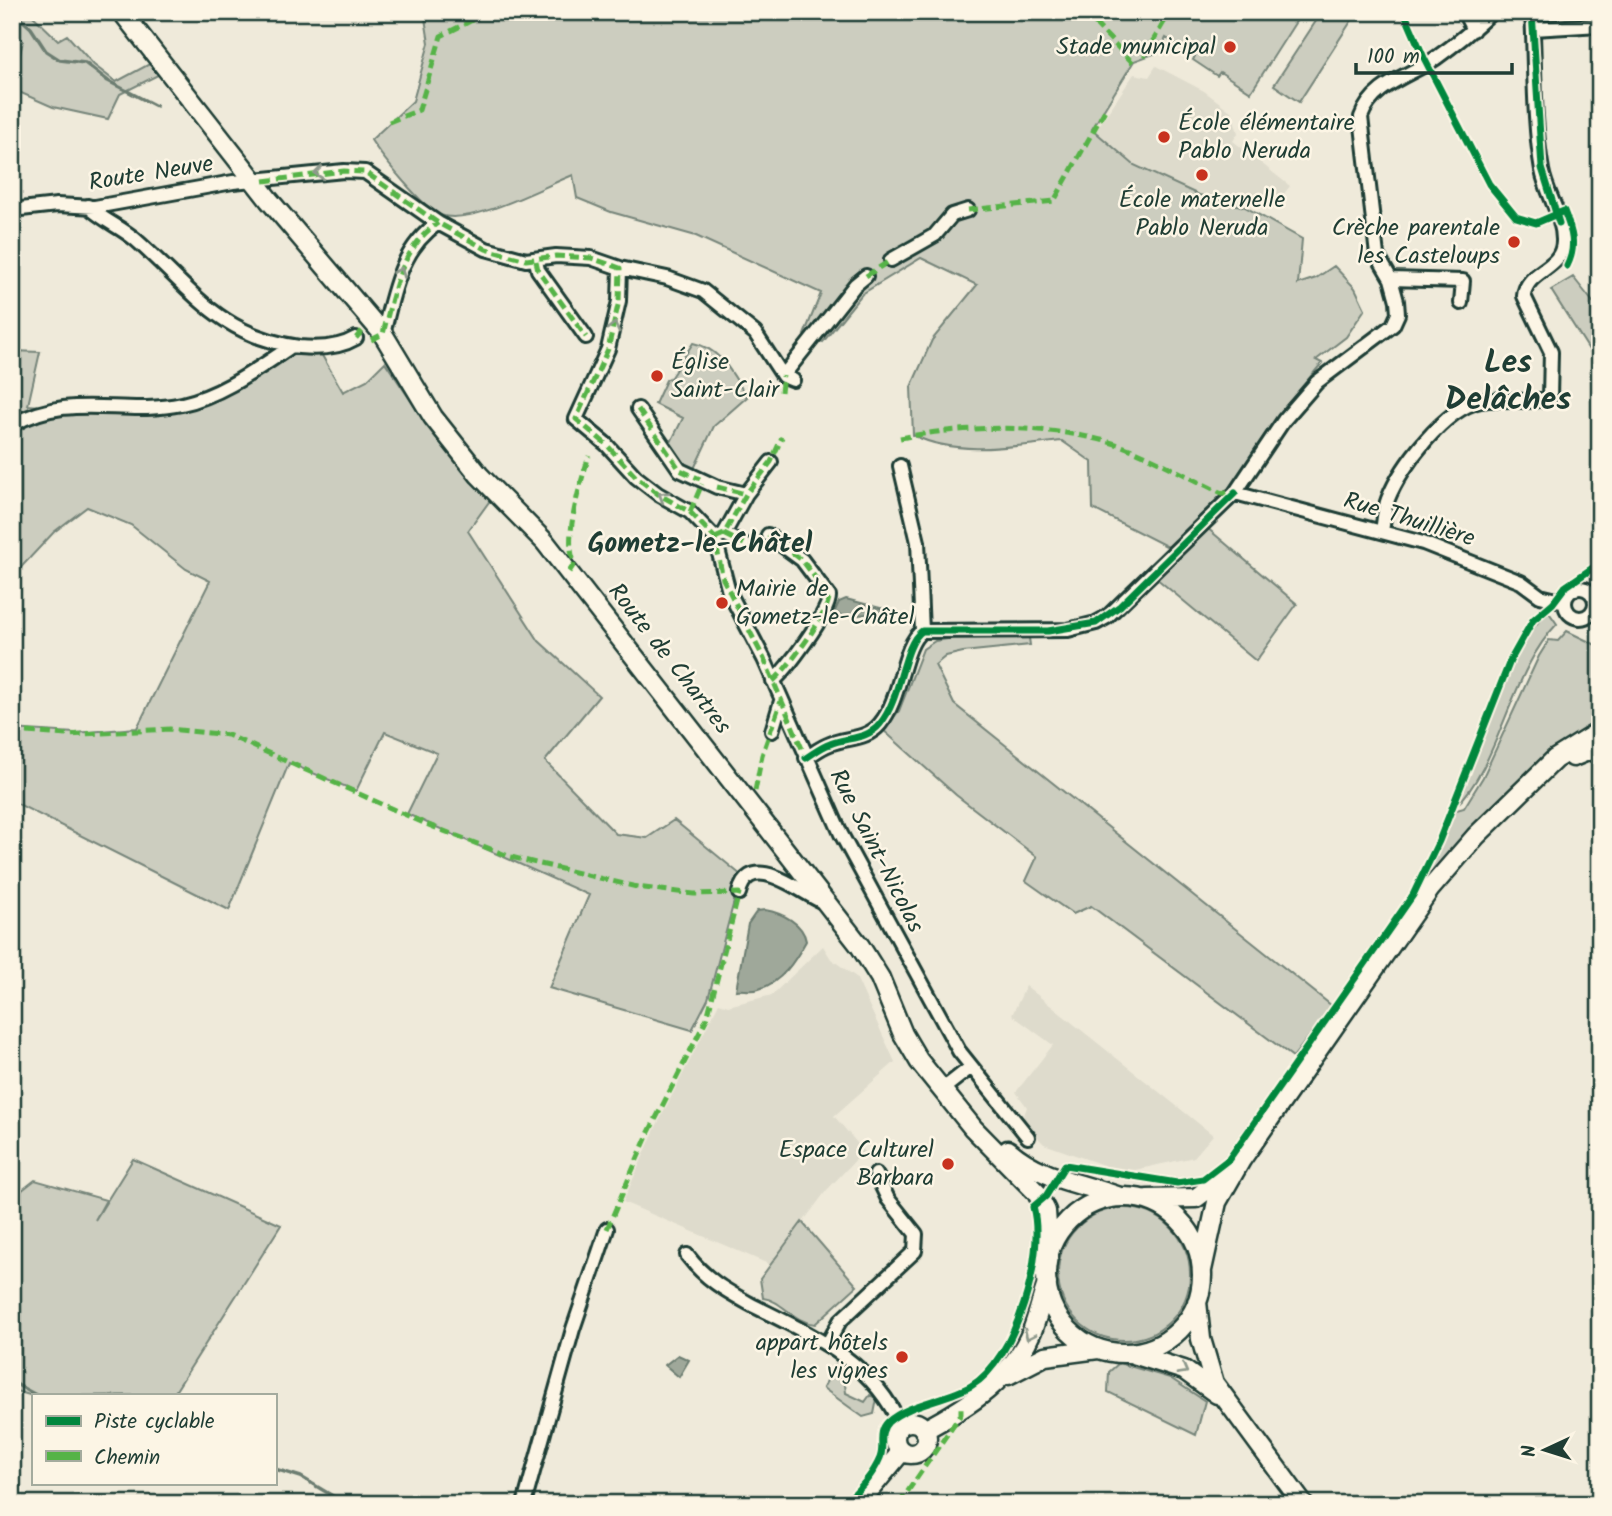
<svg xmlns="http://www.w3.org/2000/svg" width="1612" height="1516" viewBox="0 0 1612 1516" font-family="Kalam,sans-serif">
	<style>
		.built { fill: #dedbcc }
		.green { fill: #cccdbf; stroke: #76857a; stroke-width: 2 }
		.water { fill: #9fa89a; stroke: #6c7d71; stroke-width: 2 }
		.lines { fill: none; stroke-linecap: round; stroke-linejoin: round }
		.stream { stroke: #6c7d71; stroke-width: 3.5 }
		.street-casing { stroke: #1f3d34; stroke-width: 18 }
		.secondary-casing { stroke: #1f3d34; stroke-width: 23 }
		.street { stroke: #fcf5e5; stroke-width: 12 }
		.secondary { stroke: #fcf5e5; stroke-width: 18 }
		.quiet { stroke: #55b346; stroke-width: 5; stroke-dasharray: 10 5; stroke-linecap: butt }
		.cycleway-casing { stroke: #fcf5e5; stroke-width: 11 }
		.cycleway { stroke: #00873e; stroke-width: 7 }
		.oneway { stroke: #8e998c }
		.poi-dot { fill: #c8321e; stroke: #fcf5e5; stroke-width: 2.5 }
		.labels { text-anchor: middle; dominant-baseline: central; stroke-width: 5; stroke-linejoin: round; paint-order: stroke }
		.poi-label { font-size: 24px; fill: #1f3d34; stroke: #fcf5e5; text-anchor: end }
		.street-label { font-size: 24px; fill: #1f3d34; stroke: #fcf5e5 }
		.quarter-label { font-size: 28px; font-weight: bold; fill: #1f3d34; stroke: #fcf5e5 }
		.district-label { font-size: 32px; font-weight: bold; fill: #1f3d34; stroke: #fcf5e5 }
	</style>
	<rect width="100%" height="100%" fill="#efeada"/>
	<filter id="ink" filterUnits="userSpaceOnUse"><feTurbulence type="fractalNoise" baseFrequency=".0143" numOctaves="2"/><feDisplacementMap in="SourceGraphic" scale="14" xChannelSelector="R" yChannelSelector="G"/><feConvolveMatrix kernelMatrix="1 2 1 2 8 2 1 2 1" color-interpolation-filters="sRGB"/></filter>
	<g filter="url(#ink)">
		<path class="built" d="M1156,66L1204,91L1232,112L1238,133L1233,141L1290,186L1277,203L1245,207L1199,195L1134,165L1094,133L1134,74L1149,77Z
			M823,946L831,959L856,977L895,1062L834,1116L864,1151L826,1191L771,1265L623,1202L656,1127L719,1003L728,1006L772,995Z
			M1026,986L1213,1135L1194,1157L1135,1170L1106,1166L1044,1144L1022,1121L1027,1107L1016,1092L1053,1045L1012,1015Z"/>
		<path class="green" d="M12,12H29L58,40L67,35L94,65L116,82L157,60L166,71L120,94L108,119L53,107L12,89L23,41L12,34Z
			M424,12H1302L1251,92L1220,72L1217,76L1193,60L1195,56L1166,38L1159,52L1134,61L1092,129L1134,165L1199,195L1245,207L1302,239L1298,284L1316,278L1334,266L1355,288L1365,309L1346,337L1316,360L1322,363L1275,419L1228,489L1170,548L1093,509L1092,462L1062,441C1016,446 956,457 913,435L911,387L932,340L977,285L921,258L862,294L823,342L804,335L821,293L696,236L611,212L577,198L573,175C542,187 472,226 440,215C424,209 381,156 371,140L413,101L429,43Z
			M1322,12H1357L1299,102L1274,85Z
			M1573,277L1600,311V367L1551,290Z
			M693,343C722,349 732,374 747,397L714,426L692,473L677,462L668,448L683,418L655,404L666,380L671,377Z
			M12,351L40,352L28,405L101,411L184,406L286,352H320L343,392L367,380L385,362L423,419L491,499L468,531L539,641L599,696L545,761L616,834L647,838L674,820L741,875L708,999L692,1030L549,988L589,895L407,814L437,753L385,732L356,791L289,763L229,910L12,801V729L75,733L137,728L210,581L186,569L131,525L87,507L54,532L12,577Z
			M1206,527L1297,604L1256,661L1156,578Z
			M1545,614H1550L1557,624C1510,672 1500,765 1455,807L1519,645Z
			M1567,631L1600,647V725L1419,890L1453,811L1464,808L1483,777L1539,656L1549,640L1558,641Z
			M960,637L1029,638L1030,645L963,652L946,656L935,665L954,704L1332,1006L1293,1057L1091,906L1073,914L1026,881L1037,857L956,795L883,730L899,711L923,649L935,641Z
			M133,1159L281,1225L173,1395L33,1396L12,1390V1198L35,1180L106,1200L95,1220Z
			M1058 1274a66 66 0 1 1 132 0a66 66 0 1 1-132 0Z
			M802,1222L857,1286L815,1324C793,1322 782,1300 763,1298L760,1279Z
			M1119,1363L1170,1378L1205,1401L1196,1435L1108,1392L1109,1372Z
			M835,1366L845,1384L846,1393L865,1402L870,1395L877,1399L874,1414L863,1417L823,1388Z"/>
		<path class="water" d="M846,599L884,609L883,613L844,616L834,613L839,602Z
			M765,910C782,913 803,923 806,941C795,961 782,982 759,989C752,992 743,989 736,990L748,924L757,911Z
			M678,1355L689,1360L679,1377L665,1365Z"/>
		<g class="lines">
			<path class="stream" d="M13,12L31,28L46,51L60,60L85,63L108,81L156,106
				M12,1382L36,1395
				M275,1469L301,1477L346,1504"/>
			<g class="street-casing">
				<path id="street" d="M1464,12L1473,30
					M1533,29L1600,25
					M88,206C102,220 121,227 136,240C193,290 218,335 299,347C319,349 339,348 356,338
					M12,210L57,205L95,207L233,182L344,171L365,172L438,223L486,249L526,260L556,256L591,258L620,268L667,278L703,291L755,333L783,376L793,380
					M891,260L935,235L952,215L968,210
					M536,261L538,270L586,337
					M620,268L619,301L608,349L576,419L606,444L636,477L658,494L690,512L715,538L729,592L764,659L841,834L959,1051L1028,1137
					M1391,279L1463,281L1461,303
					M383,334C394,292 400,249 438,223
					M783,376L855,285L866,276
					M638,409L680,470L717,487L746,494
					M12,425C71,391 121,417 182,404C221,396 260,367 292,346
					M900,466L918,542L922,631
					M1235,493L1423,543L1521,582L1540,596L1565,602
					M1382,531C1384,521 1384,509 1388,499C1401,466 1445,408 1481,401C1504,396 1528,406 1550,397L1551,352L1524,296C1526,270 1562,270 1563,242C1564,217 1546,194 1542,170C1533,119 1535,64 1532,12
					M724,534L744,544
					M768,535L802,560L829,596C830,612 785,672 773,681
					M715,538L724,534L746,494L771,462
					M1565 603a15 15 0 1 1 30 0a15 15 0 1 1-30 0Z
					M772,731L781,701
					M806,758C814,753 821,747 830,744C847,737 867,740 880,724C902,698 902,645 922,631L1068,630L1096,623L1107,617L1235,493L1284,420L1317,382L1393,325L1398,314L1397,301L1391,279L1377,255L1361,117C1373,84 1408,77 1436,58C1456,44 1474,29 1492,12
					M739,893C750,848 802,894 823,902
					M943,1089L971,1067
					M687,1255C705,1279 725,1290 750,1304C811,1335 872,1360 901,1426
					M828,1343L840,1321L915,1251L916,1234L888,1199L876,1174
					M524,1504L573,1329L607,1229"/>
			</g>
			<g class="secondary-casing">
				<path id="secondary" d="M122,12L269,200L383,334L433,417L479,475L545,542L860,946L880,978L903,1034L919,1061L973,1128L1037,1193L1046,1211L1049,1255
					M1573,757L1600,746
					M1008,1150C1041,1179 1081,1183 1120,1197
					M1046 1275a78 78 0 1 1 156 0a78 78 0 1 1-156 0Z
					M1147,1199L1196,1198L1224,1177
					M1202,1270L1217,1202L1241,1160L1430,889L1476,836L1555,759L1600,731
					M1197,1302L1201,1339L1214,1383L1303,1504
					M1133,1354L1184,1370L1217,1394
					M1008,1375L1045,1356L1098,1349
					M895 1438a16 16 0 1 1 32 0a16 16 0 1 1-32 0Z
					M924,1430C968,1407 1012,1379 1032,1331C1038,1316 1041,1300 1047,1284
					M858,1504L902,1451"/>
			</g>
			<use href="#street" class="street"/>
			<use href="#secondary" class="secondary"/>
			<path class="quiet" d="M1084,12L1134,64
				M1144,56L1170,12
				M389,122L419,110L441,36L488,12
				M264,181L344,171L365,172L438,223L486,249L526,260L556,256L591,258L620,268L619,301L608,349L576,419L606,444L636,477L658,494L690,512L715,538L723,579L764,659L806,758
				M968,210L1054,201L1105,110
				M536,261L538,270L586,337
				M866,276L891,260
				M356,338L362,331
				M371,340L383,334C394,292 400,249 438,223
				M781,392L783,376
				M638,409L680,470L700,479
				M900,438C966,425 1043,424 1109,442C1146,452 1186,477 1222,493H1235
				M717,487L746,494
				M690,512L702,484
				M724,534L744,544
				M768,535L802,560L829,596C830,612 785,672 773,681
				M715,538L724,534L746,494L771,462L782,437
				M569,572L575,563C562,541 581,481 589,456
				M12,731L67,735L170,729L228,735L426,824L511,857L637,887L694,894L739,893L707,1018L648,1134L607,1229
				M755,791L762,755L781,701
				M899,1504L961,1414V1407"/>
			<g class="cycleway-casing">
				<path id="cycleway" d="M1404,12L1424,58L1489,184L1516,217L1536,223L1564,211C1572,231 1577,246 1567,266
					M1532,12L1542,168L1559,223
					M806,758C814,753 821,747 830,744C847,737 867,740 880,724C902,698 902,645 922,631H1048L1096,623L1120,606L1235,493
					M843,1504C857,1492 873,1475 880,1458C885,1446 877,1433 888,1422C907,1404 946,1400 971,1386C1016,1360 1046,1254 1033,1207L1046,1196L1065,1165L1177,1183L1203,1179L1229,1159L1413,895L1439,841L1510,661L1533,620L1553,603L1565,587L1600,563"/>
			</g>
			<use href="#cycleway" class="cycleway"/>
		</g>
		<defs><path id="oneway-chevron" d="M-2-3.5L2.5 0L-2 3.5" fill="none" stroke-width="1.6" stroke-linecap="round" stroke-linejoin="round" transform="scale(1.75)"/></defs>
		<g class="oneway">
			<use href="#oneway-chevron" transform="translate(319 173) rotate(174)"/>
			<use href="#oneway-chevron" transform="translate(400 272) rotate(-69)"/>
			<use href="#oneway-chevron" transform="translate(614 327) rotate(-77)"/>
			<use href="#oneway-chevron" transform="translate(663 496) rotate(-148)"/>
			<use href="#oneway-chevron" transform="translate(1029 1335) rotate(115)"/>
			<use href="#oneway-chevron" transform="translate(1183 1370) rotate(29)"/>
		</g>
	</g>
	<g class="poi-dot">
		<circle cx="1230" cy="47" r="7"/>
		<circle cx="1164" cy="137" r="7"/>
		<circle cx="1202" cy="175" r="7"/>
		<circle cx="1514" cy="242" r="7"/>
		<circle cx="657" cy="376" r="7"/>
		<circle cx="722" cy="603" r="7"/>
		<circle cx="948" cy="1164" r="7"/>
		<circle cx="902" cy="1357" r="7"/>
	</g>
	<g class="labels">
		<g class="poi-label">
			<text x="1216" y="47">Stade municipal</text>
			<text x="1178" y="123" text-anchor="start">École élémentaire<tspan x="1178" dy="28">Pablo Neruda</tspan></text>
			<text x="1202" y="200" text-anchor="middle">École maternelle<tspan x="1202" dy="28">Pablo Neruda</tspan></text>
			<text x="1500" y="228">Crèche parentale<tspan x="1500" dy="28">les Casteloups</tspan></text>
			<text x="671" y="362" text-anchor="start">Église<tspan x="671" dy="28">Saint-Clair</tspan></text>
			<text x="736" y="589" text-anchor="start">Mairie de<tspan x="736" dy="28">Gometz-le-Châtel</tspan></text>
			<text x="934" y="1150">Espace Culturel<tspan x="934" dy="28">Barbara</tspan></text>
			<text x="888" y="1343">appart hôtels<tspan x="888" dy="28">les vignes</tspan></text>
		</g>
		<g class="street-label">
			<text transform="translate(151 174) rotate(-9)">Route Neuve</text>
			<text transform="translate(1409 520) rotate(17)">Rue Thuillière</text>
			<text transform="translate(669 659) rotate(52)">Route de Chartres</text>
			<text transform="translate(876 851) rotate(63)">Rue Saint-Nicolas</text>
		</g>
		<g class="quarter-label">
			<text x="700" y="544">Gometz-le-Châtel</text>
		</g>
		<g class="district-label">
			<text x="1508" y="363">Les<tspan x="1508" dy="37">Delâches</tspan></text>
		</g>
	</g>
	<rect width="1612" height="1516" fill="none" stroke="#fcf5e5" stroke-width="42"/>
	<rect x="21" y="21" width="1570" height="1474" fill="none" stroke="#1f3d34" stroke-width="2.5" filter="url(#ink)"/>
	<rect x="32" y="1394" width="245" height="91" fill="#fcf5e5" stroke="#a4ab9e" stroke-width="2"/>
	<rect x="46" y="1416" width="35" height="10" fill="#00873e" stroke="#a4ab9e" stroke-width="2"/>
	<text x="94" y="1428" font-size="21" fill="#1f3d34">Piste cyclable</text>
	<rect x="46" y="1451" width="35" height="10" fill="#55b346" stroke="#a4ab9e" stroke-width="2"/>
	<text x="94" y="1464" font-size="21" fill="#1f3d34">Chemin</text>
	<g transform="translate(1545 1450) rotate(266)" stroke="#fcf5e5" stroke-width="5" paint-order="stroke">
	<path d="M0-5L12 26L0 18L-12 26Z" fill="#1f3d34"/>
	<text y="-10" font-size="19" font-weight="bold" text-anchor="middle" fill="#1f3d34">N</text>
	</g>
	<path d="M1356 63v10h156v-10" fill="none" stroke="#1f3d34" stroke-width="3.5"/>
	<text x="1367" y="63" font-size="21" fill="#1f3d34" stroke="#fcf5e5" stroke-width="5" paint-order="stroke">100 m</text>
</svg>
